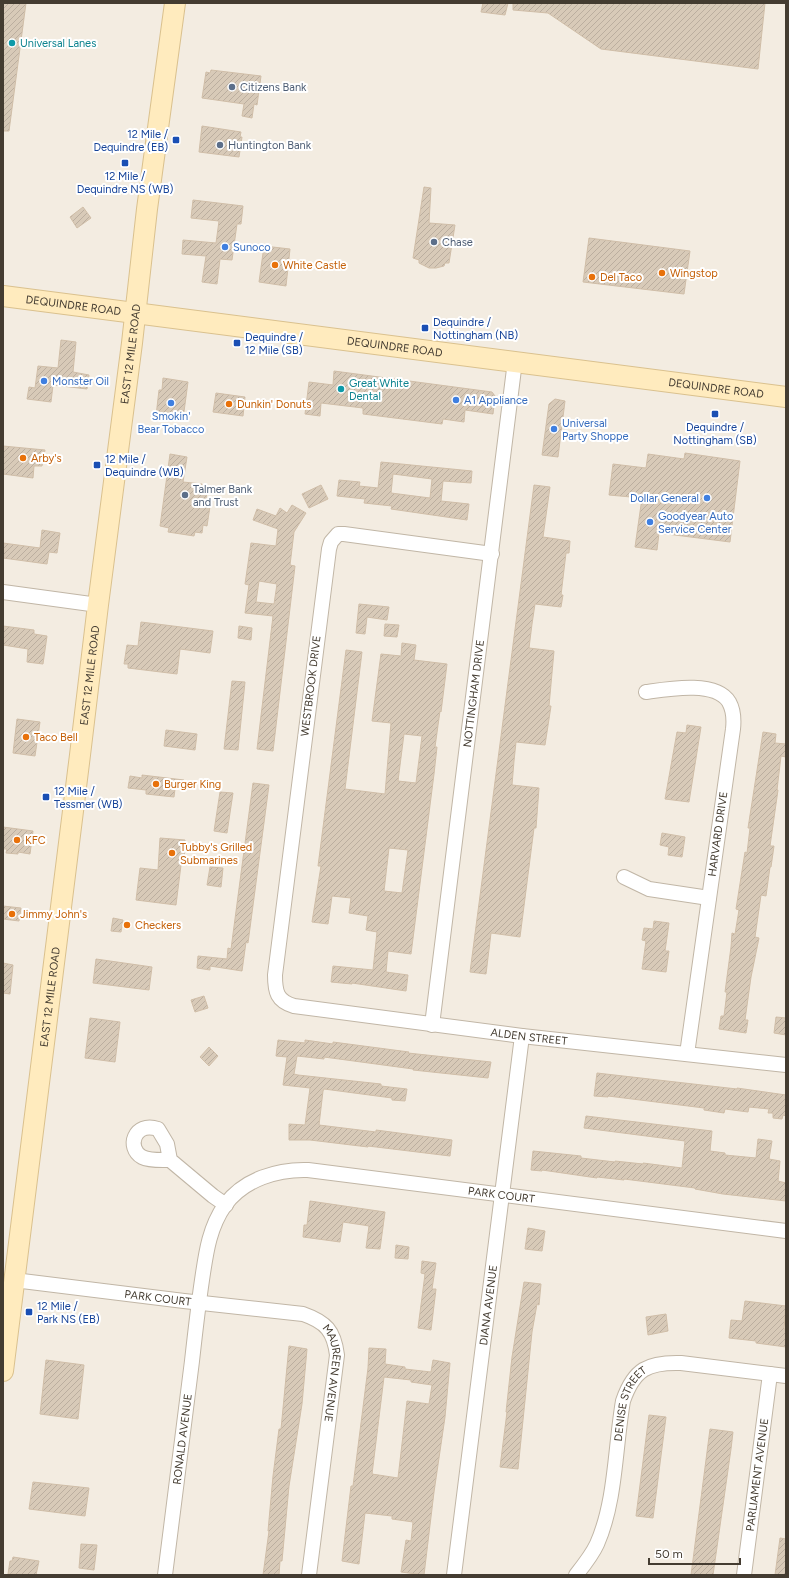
<svg xmlns="http://www.w3.org/2000/svg" width="789" height="1578" viewBox="0 0 789 1578" font-family="Figtree,sans-serif">
	<style>
		.building { fill: url(#building-hatch); stroke: #d0bea8; fill-rule: evenodd }
		.lines { fill: none; stroke-linecap: round; stroke-linejoin: round }
		.street-casing { stroke: #c1b6a6; stroke-width: 16 }
		.secondary-casing { stroke: #dac18e; stroke-width: 22 }
		.street { stroke: #fff; stroke-width: 14 }
		.secondary { stroke: #ffebbe; stroke-width: 20 }
		.culture-dot { fill: #0f9aa8; stroke: #fff; stroke-width: 1.5 }
		.service-dot { fill: #5c6f8a; stroke: #fff; stroke-width: 1.5 }
		.transit-dot { fill: #1a4fb4; stroke: #fff; stroke-width: 1.5 }
		.shop-dot { fill: #3f7fe0; stroke: #fff; stroke-width: 1.5 }
		.food-dot { fill: #e8710a; stroke: #fff; stroke-width: 1.5 }
		.labels { text-anchor: middle; dominant-baseline: central; stroke-width: 4; stroke-linejoin: round; paint-order: stroke }
		.culture-label { font-size: 11px; fill: #0d838f; stroke: #fff; text-anchor: start }
		.service-label { font-size: 11px; fill: #4e5e75; stroke: #fff; text-anchor: start }
		.transit-label { font-size: 11px; fill: #164399; stroke: #fff; text-anchor: start }
		.shop-label { font-size: 11px; fill: #366cbe; stroke: #fff; text-anchor: start }
		.food-label { font-size: 11px; fill: #c56008; stroke: #fff; text-anchor: start }
		.street-label { font-size: 11px; fill: #443c31; stroke: #fff }
	</style>
	<defs>
		<pattern id="building-hatch" width="6" height="6" patternUnits="userSpaceOnUse"><rect width="6" height="6" fill="#d8cab8"/><path d="M-1 1l2-2M0 6l6-6M5 7l2-2" fill="none" stroke="#bbae9f"/></pattern>
	</defs>
	<rect width="100%" height="100%" fill="#f3ece1"/>
	<path class="building" d="M3,3H26L9,131H3Z
		M483,3H508L505,15L481,12Z
		M513,3H765L758,69L601,49L548,13L513,10Z
		M211,70L261,76L257,105L254,104L252,118L242,116L244,104L202,98L206,72L210,73Z
		M202,126L241,132L240,137H242L239,157L199,152Z
		M424,187L431,188L429,223L455,225L449,263H445L444,266L436,268H429L419,263V260L413,258Z
		M193,200L243,206L241,224H237L232,260L220,259L217,284L202,282L206,256L182,254L183,240L216,243L219,221L191,218Z
		M83,207L91,218L77,228L70,217Z
		M589,238L690,251L684,294L583,282Z
		M264,246L290,249L286,286L259,282Z
		M61,340L76,342L73,372L89,375L87,389L53,385L51,402L27,399L29,387L35,388L38,366L58,368Z
		M334,371L492,392L495,396L493,414L465,410L464,422L443,419L442,424L363,414V408L321,403L320,416L305,414L309,382L333,385Z
		M163,378L188,382L183,419L156,416L159,390H162Z
		M216,393L245,397L243,416L213,412Z
		M555,399L565,401L558,457L542,455L549,404Z
		M3,446L45,450L42,466H34L33,478L3,474Z
		M685,453L740,461L730,542L659,533L657,550L635,547L642,498L609,495L613,464L646,468L648,454L684,459Z
		M170,454L187,457L183,482L202,484L201,490L207,491L206,499L211,500L207,526L203,525L202,533L195,532L194,536L168,532L169,528L160,526Z
		M381,462L472,471L471,483L443,481L441,501L469,504L467,520L391,509L392,506L364,503L365,499L337,496L339,480L360,482L359,486L378,488ZM393,474L432,479L430,498L391,493Z
		M321,485L328,499L309,508L302,494Z
		M534,485L550,487L543,537L570,541L569,553H566L561,595H563L561,607L535,604L532,624L529,648L554,651L549,706H551L545,745L516,742L514,761L512,785L539,788L536,828H534L520,937L491,933L486,974L470,972Z
		M292,505L306,513L294,532L290,565L295,566L273,751L257,749L273,616L245,613L249,585L245,584L251,543L276,546L278,529L253,520L257,509L276,516L280,508L287,513ZM259,581L277,584L274,604L256,602Z
		M42,530L60,533L57,553L49,552L47,564L3,558V543L40,548Z
		M359,604L389,607L387,620L367,617L365,634L356,633Z
		M141,622L213,631L210,653L180,649L177,674L128,668V664H124L127,645L138,646Z
		M385,624L399,625L397,637L384,636Z
		M3,626L34,630V634L47,636L43,664L27,662L28,649L3,645Z
		M239,626L252,628L251,640L238,638Z
		M402,643L416,645L414,660L447,664L441,712L440,711L435,747H437L434,774L411,954L388,951L386,972L408,975L406,991L352,983V984L331,982L333,966L373,970L377,932L366,930L368,916L349,913L351,898L332,896L328,924L312,922L321,866H318L346,650L362,652L345,789L385,794L391,723L372,721L381,654L401,656ZM404,734L422,736L416,783L398,781ZM389,848L408,850L402,893L384,891Z
		M232,681L245,682L238,750L224,749Z
		M17,719L40,722L35,756L13,753Z
		M687,725L701,727L689,802L665,799L677,732L686,733Z
		M166,730L197,734L195,750L164,746Z
		M763,732L776,734L775,743L786,744V757L781,756L777,790H778L770,846H774L771,867H770L766,896L761,895L755,937L759,938L751,977L745,1020H748L746,1033L719,1029L721,1016H724L727,992H725L731,947L732,933L735,934L739,910L736,909L745,852L747,853L750,828H748Z
		M142,775L184,780L183,790L175,789L174,797L146,794V790L128,788L130,776L142,778Z
		M253,783L269,785L248,943L246,942L242,971L210,966V970L197,968L198,956L227,959L228,948L231,949Z
		M220,792L233,793L227,833L214,831Z
		M3,827L33,831L30,854L18,852V854L6,853L7,849H3Z
		M662,833L685,837L682,857L668,855L669,847L660,845Z
		M160,838L185,840L184,865H181L176,905L136,900L140,868L158,870Z
		M210,867L223,868L221,887L207,885Z
		M3,906L21,908L19,921L3,919Z
		M113,918L123,920L121,932L111,931Z
		M654,921L669,923L665,951H669L666,972L642,969L646,941L642,940L644,928L653,929Z
		M96,959L152,967L149,990L93,983Z
		M3,963L13,965L10,994L3,993Z
		M204,996L208,1008L195,1012L191,1000Z
		M776,1017L786,1018V1035L774,1033Z
		M90,1018L120,1022L115,1062L85,1058Z
		M278,1040L305,1043V1040L333,1044V1042L409,1052L408,1053L491,1062L488,1078L413,1070V1069L324,1057V1059L297,1056L294,1074L298,1075L381,1084V1086L407,1089L405,1101L392,1100V1098L324,1089L323,1091L319,1125L376,1132V1130L452,1140L450,1156L368,1146V1147L310,1140H289V1124L305,1125L310,1088L283,1085L287,1057L276,1056Z
		M209,1047L218,1056L209,1066L200,1057Z
		M597,1073L737,1089V1088L786,1095V1116L783,1115L782,1119L773,1118V1113H768L769,1109L749,1107L748,1112L725,1109L724,1113L704,1110V1108L608,1096V1097L594,1096Z
		M586,1116L712,1131L710,1151L725,1153V1155L756,1158L758,1139L772,1141L769,1159L780,1161L778,1181L786,1183V1201L723,1194L695,1189V1188L624,1179V1180L597,1177V1178L542,1170V1171L531,1170L533,1151L581,1156V1158L615,1162V1161L643,1164V1163L682,1168L685,1141L584,1128Z
		M310,1201L385,1212L380,1249L366,1248L369,1226L363,1225L343,1222L340,1242L303,1237L304,1225H307Z
		M528,1228L545,1231L542,1251L525,1249Z
		M396,1245L409,1247L408,1259L395,1258Z
		M422,1261L436,1263L432,1289H436L431,1330L418,1328L425,1274L421,1273Z
		M524,1282L541,1284L539,1305L537,1304L532,1332L518,1469L500,1467L507,1412H506L512,1357Z
		M745,1301L786,1306L784,1329H786V1347L756,1343V1341L729,1338L731,1320L742,1321Z
		M666,1314L668,1331L648,1335L646,1317Z
		M289,1346L307,1349L302,1404L289,1486L282,1561H280L279,1575H263L269,1531H268L273,1476L279,1429H281Z
		M369,1348L386,1349L385,1364L405,1367V1369L431,1372L433,1360L450,1363L445,1417L434,1492L424,1575L401,1572L406,1540L411,1541L413,1522L392,1519V1516L365,1513L359,1564L342,1561L351,1486H353L368,1368ZM384,1377L411,1380V1382L432,1385L429,1404L407,1401L398,1478L372,1474Z
		M46,1360L84,1365L78,1419L40,1414Z
		M649,1415L666,1417L653,1518L636,1516Z
		M710,1429L733,1432L731,1449L713,1575H691Z
		M33,1482L89,1488L85,1516L29,1509Z
		M780,1538L786,1539V1575H775Z
		M81,1544L97,1545L94,1570L79,1568Z
		M13,1557L39,1561L36,1575L8,1574L10,1561H12Z"/>
	<g class="lines">
		<g class="street-casing">
			<g id="street">
				<path id="s1" d="M492,554L344,534H338L331,542L329,549L275,975C275,992 277,1001 294,1006L522,1036L786,1065"/>
				<path d="M3,592L98,605"/>
				<path d="M646,692C667,689 716,680 729,702C734,711 734,720 733,729L687,1054"/>
				<path d="M624,877L649,889L709,898"/>
				<path id="s2" d="M432,1025L515,361"/>
				<path d="M170,1160C162,1160 150,1161 142,1157C126,1148 134,1121 158,1129L167,1144L170,1160L213,1196L226,1205"/>
				<path id="s3" d="M14,1280L184,1301L303,1314C326,1322 334,1331 337,1355L309,1575"/>
				<path id="s4" d="M165,1575C174,1504 183,1432 192,1361C195,1334 198,1307 202,1280C206,1253 209,1228 225,1205C244,1179 278,1169 308,1170L786,1231"/>
				<path id="s5" d="M454,1575L522,1036"/>
				<path id="s6" d="M576,1575C584,1565 592,1555 597,1544C616,1501 615,1447 623,1401C634,1369 648,1362 681,1363L786,1376"/>
				<path id="s7" d="M744,1575L770,1374"/>
			</g>
		</g>
		<g class="secondary-casing">
			<g id="secondary">
				<path id="s8" d="M3,296L786,397"/>
				<path id="s9" d="M3,1371L80,755L98,605L132,343L147,209L175,3"/>
			</g>
		</g>
		<use href="#street" class="street"/>
		<use href="#secondary" class="secondary"/>
	</g>
	<g class="culture-dot">
		<circle cx="12" cy="43" r="4"/>
		<circle cx="341" cy="389" r="4"/>
	</g>
	<g class="service-dot">
		<circle cx="232" cy="87" r="4"/>
		<circle cx="220" cy="145" r="4"/>
		<circle cx="434" cy="242" r="4"/>
		<circle cx="185" cy="495" r="4"/>
	</g>
	<g class="transit-dot">
		<rect x="172" y="136" width="8" height="8" rx="2"/>
		<rect x="121" y="159" width="8" height="8" rx="2"/>
		<rect x="421" y="324" width="8" height="8" rx="2"/>
		<rect x="233" y="339" width="8" height="8" rx="2"/>
		<rect x="711" y="410" width="8" height="8" rx="2"/>
		<rect x="93" y="461" width="8" height="8" rx="2"/>
		<rect x="42" y="793" width="8" height="8" rx="2"/>
		<rect x="25" y="1308" width="8" height="8" rx="2"/>
	</g>
	<g class="shop-dot">
		<circle cx="225" cy="247" r="4"/>
		<circle cx="44" cy="381" r="4"/>
		<circle cx="456" cy="400" r="4"/>
		<circle cx="171" cy="403" r="4"/>
		<circle cx="554" cy="429" r="4"/>
		<circle cx="707" cy="498" r="4"/>
		<circle cx="650" cy="522" r="4"/>
	</g>
	<g class="food-dot">
		<circle cx="275" cy="265" r="4"/>
		<circle cx="662" cy="273" r="4"/>
		<circle cx="592" cy="277" r="4"/>
		<circle cx="229" cy="404" r="4"/>
		<circle cx="23" cy="458" r="4"/>
		<circle cx="26" cy="737" r="4"/>
		<circle cx="156" cy="784" r="4"/>
		<circle cx="17" cy="840" r="4"/>
		<circle cx="172" cy="853" r="4"/>
		<circle cx="12" cy="914" r="4"/>
		<circle cx="127" cy="925" r="4"/>
	</g>
	<g class="labels">
		<g class="culture-label">
			<text x="20" y="43">Universal Lanes</text>
			<text x="349" y="383">Great White<tspan x="349" dy="13">Dental</tspan></text>
		</g>
		<g class="service-label">
			<text x="240" y="87">Citizens Bank</text>
			<text x="228" y="145">Huntington Bank</text>
			<text x="442" y="242">Chase</text>
			<text x="193" y="489">Talmer Bank<tspan x="193" dy="13">and Trust</tspan></text>
		</g>
		<g class="transit-label">
			<text x="168" y="134" text-anchor="end">12 Mile /<tspan x="168" dy="13">Dequindre (EB)</tspan></text>
			<text x="125" y="176" text-anchor="middle">12 Mile /<tspan x="125" dy="13">Dequindre NS (WB)</tspan></text>
			<text x="433" y="322">Dequindre /<tspan x="433" dy="13">Nottingham (NB)</tspan></text>
			<text x="245" y="337">Dequindre /<tspan x="245" dy="13">12 Mile (SB)</tspan></text>
			<text x="715" y="427" text-anchor="middle">Dequindre /<tspan x="715" dy="13">Nottingham (SB)</tspan></text>
			<text x="105" y="459">12 Mile /<tspan x="105" dy="13">Dequindre (WB)</tspan></text>
			<text x="54" y="791">12 Mile /<tspan x="54" dy="13">Tessmer (WB)</tspan></text>
			<text x="37" y="1306">12 Mile /<tspan x="37" dy="13">Park NS (EB)</tspan></text>
		</g>
		<g class="shop-label">
			<text x="233" y="247">Sunoco</text>
			<text x="52" y="381">Monster Oil</text>
			<text x="464" y="400">A1 Appliance</text>
			<text x="171" y="416" text-anchor="middle">Smokin'<tspan x="171" dy="13">Bear Tobacco</tspan></text>
			<text x="562" y="423">Universal<tspan x="562" dy="13">Party Shoppe</tspan></text>
			<text x="699" y="498" text-anchor="end">Dollar General</text>
			<text x="658" y="516">Goodyear Auto<tspan x="658" dy="13">Service Center</tspan></text>
		</g>
		<g class="food-label">
			<text x="283" y="265">White Castle</text>
			<text x="670" y="273">Wingstop</text>
			<text x="600" y="277">Del Taco</text>
			<text x="237" y="404">Dunkin' Donuts</text>
			<text x="31" y="458">Arby's</text>
			<text x="34" y="737">Taco Bell</text>
			<text x="164" y="784">Burger King</text>
			<text x="25" y="840">KFC</text>
			<text x="180" y="847">Tubby's Grilled<tspan x="180" dy="13">Submarines</tspan></text>
			<text x="20" y="914">Jimmy John's</text>
			<text x="135" y="925">Checkers</text>
		</g>
		<g class="street-label">
			<text stroke="none"><textPath href="#s8" startOffset="71">DEQUINDRE ROAD</textPath></text>
			<text stroke="none"><textPath href="#s8" startOffset="395">DEQUINDRE ROAD</textPath></text>
			<text stroke="none"><textPath href="#s9" startOffset="1025">EAST 12 MILE ROAD</textPath></text>
			<text stroke="none"><textPath href="#s8" startOffset="719">DEQUINDRE ROAD</textPath></text>
			<text stroke="none"><textPath href="#s9" startOffset="701">EAST 12 MILE ROAD</textPath></text>
			<text transform="translate(311 686) rotate(-83)">WESTBROOK DRIVE</text>
			<text stroke="none"><textPath href="#s2" startOffset="334">NOTTINGHAM DRIVE</textPath></text>
			<text transform="translate(718 834) rotate(-82)">HARVARD DRIVE</text>
			<text stroke="none"><textPath href="#s9" startOffset="377">EAST 12 MILE ROAD</textPath></text>
			<text stroke="none"><textPath href="#s1" startOffset="880">ALDEN STREET</textPath></text>
			<text stroke="none"><textPath href="#s4" startOffset="665">PARK COURT</textPath></text>
			<text stroke="none"><textPath href="#s3" startOffset="145">PARK COURT</textPath></text>
			<text stroke="none"><textPath href="#s5" startOffset="272">DIANA AVENUE</textPath></text>
			<text stroke="none"><textPath href="#s3" startOffset="366">MAUREEN AVENUE</textPath></text>
			<text stroke="none"><textPath href="#s6" startOffset="183">DENISE STREET</textPath></text>
			<text stroke="none"><textPath href="#s4" startOffset="137">RONALD AVENUE</textPath></text>
			<text stroke="none"><textPath href="#s7" startOffset="101">PARLIAMENT AVENUE</textPath></text>
		</g>
	</g>
	<rect width="789" height="1578" fill="none" stroke="#443c31" stroke-width="8"/>
	<path d="M649 1558v6h91v-6" fill="none" stroke="#443c31" stroke-width="2"/>
	<text x="655" y="1558" font-size="12" fill="#443c31" stroke="#ffffff" stroke-width="3" paint-order="stroke">50 m</text>
</svg>
